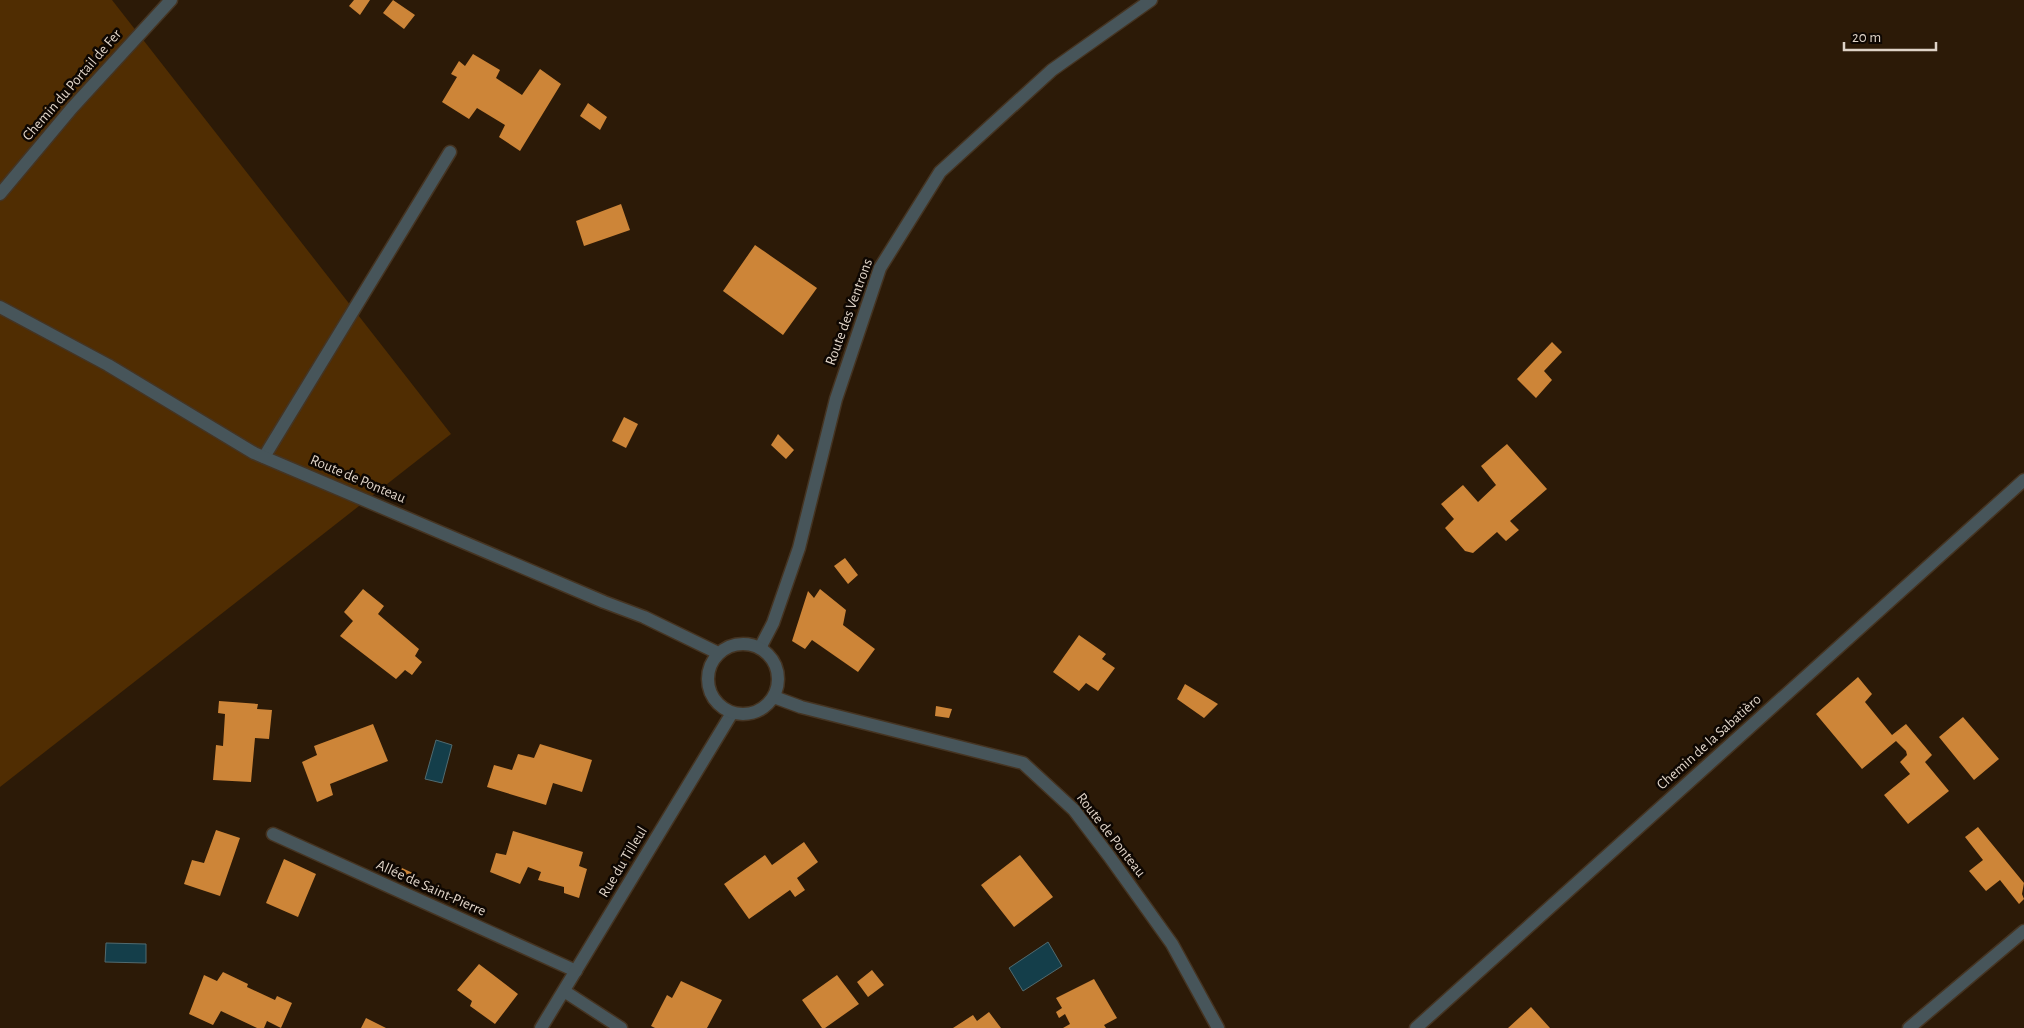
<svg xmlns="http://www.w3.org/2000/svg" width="2024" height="1028" viewBox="0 0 2024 1028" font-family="'Alegreya Sans',sans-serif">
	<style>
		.green { fill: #502d02 }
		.water { fill: #143e4a; stroke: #516b70 }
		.building { fill: #cd8538 }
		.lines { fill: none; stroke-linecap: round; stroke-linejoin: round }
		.service-casing { stroke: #453422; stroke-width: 15 }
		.minor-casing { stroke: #453422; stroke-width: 15 }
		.tertiary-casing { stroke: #453422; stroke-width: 15 }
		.service { stroke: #47555a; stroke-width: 12 }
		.minor { stroke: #47555a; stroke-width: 12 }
		.tertiary { stroke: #47555a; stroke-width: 12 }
		.labels { text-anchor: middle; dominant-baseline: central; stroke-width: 5; stroke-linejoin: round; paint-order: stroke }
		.street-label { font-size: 15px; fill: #dfd3c7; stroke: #0e0702 }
	</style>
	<rect width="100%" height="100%" fill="#2c1a07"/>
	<path class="green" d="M0,0H112L451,434L0,787Z"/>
	<path class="water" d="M436,740L452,745L442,783L425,779Z
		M1048,942L1062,966L1023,991L1009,968Z
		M106,943L146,944V963L105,962Z"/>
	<path class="building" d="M354,0H370L360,15L349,6Z
		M393,0L415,15L404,29L383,13Z
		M473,54L500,70L496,78L522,95L540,69L561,84L520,151L499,137L505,125L477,108L469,119L442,102L457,77L451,74L459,61L465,66Z
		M588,103L607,117L600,130L580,116Z
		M621,204L630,230L584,246L576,221Z
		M755,245L817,288L783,335L723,291Z
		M1552,342L1562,352L1544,371L1552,380L1536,398L1517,379Z
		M624,417L638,424L626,448L612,441Z
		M778,434L794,450L786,459L771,445Z
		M1507,444L1547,489L1510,521L1519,530L1506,541L1497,532L1473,553L1465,551L1445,528L1454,519L1441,504L1463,485L1478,502L1496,485L1481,466Z
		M845,558L858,575L848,584L834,566Z
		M363,589L384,606L378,614L419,649L415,656L422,662L412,675L405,670L396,679L340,636L353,621L344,612Z
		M820,589L846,610L843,625L875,649L858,672L812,640L805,649L792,641L808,591L814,598Z
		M1079,635L1106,654L1102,659L1115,668L1098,691L1086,683L1079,691L1053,672Z
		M1858,677L1872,694L1865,702L1892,735L1906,724L1932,755L1925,762L1949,791L1908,824L1884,795L1910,774L1900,762L1907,755L1906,751L1896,741L1862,769L1816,714Z
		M1185,684L1218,704L1204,718L1177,699Z
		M219,701L258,704L257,709L272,710L269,739L255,738L251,782L213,780L216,745L223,746L225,714L218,713Z
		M936,706L952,709L949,718L935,716Z
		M1963,717L1999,759L1974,780L1939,737Z
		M373,724L388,761L330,784L333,795L317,802L302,762L317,755L314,746Z
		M540,744L592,760L582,792L553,783L546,805L487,787L494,765L512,770L518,754L534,758Z
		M1978,827L2024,883L2022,894L2024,899L2019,904L2000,880L1986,891L1969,871L1983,860L1965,837Z
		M216,830L240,838L220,896L184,884L192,860L204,863Z
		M513,831L583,852L579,866L587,869L579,898L564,893V887L538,880L541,872L528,867L520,884L490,872L496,853L506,855Z
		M804,842L818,862L797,878L805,890L795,897L790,890L749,919L724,884L765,855L772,865Z
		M1020,855L1053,897L1014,927L981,885Z
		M284,859L316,874L298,917L266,903Z
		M402,868L417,875L413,884L399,877Z
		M479,964L518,994L495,1024L470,1006L472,1001L457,990Z
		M872,970L884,985L868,997L857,982Z
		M223,972L248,984L247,987L275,1000L277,996L292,1003L281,1028L267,1021L264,1028H257L221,1011L213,1025L189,1014L204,975L217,981Z
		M837,975L859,1004L825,1028H822L802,1000Z
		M1094,979L1117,1018L1104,1025L1106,1028H1063L1070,1024L1065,1014L1059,1018L1056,1012L1062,1008L1056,998Z
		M681,981L722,1000L707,1028H655L651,1026L667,995L672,998Z
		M1531,1007L1550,1028H1508Z
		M989,1012L1001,1028H953L973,1015L977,1021Z
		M366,1018L386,1028H361Z"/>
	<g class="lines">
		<g class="service-casing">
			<path id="service" d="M264,457L450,152
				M273,834L576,971
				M1416,1028L2024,480
				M1909,1028L2024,931"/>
		</g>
		<g class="minor-casing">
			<path id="minor" d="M0,194L72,108L171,0
				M760,648L773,623L799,548L836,399L880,268L940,172L1052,70L1151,0
				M564,991L621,1028
				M541,1028L732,713"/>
		</g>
		<g class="tertiary-casing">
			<path id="tertiary" d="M0,307L108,365L254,453L604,602L644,617L718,653
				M708 679a35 35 0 1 1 70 0a35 35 0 1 1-70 0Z
				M774,697L801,707L1023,763L1074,810L1109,856L1172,944L1218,1028"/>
		</g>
		<use href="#service" class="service"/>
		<use href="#minor" class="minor"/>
		<use href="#tertiary" class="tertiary"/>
	</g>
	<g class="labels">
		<g class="street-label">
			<text transform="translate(72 85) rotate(-49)">Chemin du Portail de Fer</text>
			<text transform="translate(849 312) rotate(-70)">Route des Ventrons</text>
			<text transform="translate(358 479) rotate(23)">Route de Ponteau</text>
			<text transform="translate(1709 742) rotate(-42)">Chemin de la Sabatièro</text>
			<text transform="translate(1111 835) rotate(52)">Route de Ponteau</text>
			<text transform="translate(623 862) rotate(-59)">Rue du Tilleul</text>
			<text transform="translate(431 888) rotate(24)">Allée de Saint-Pierre</text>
		</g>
	</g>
	<path d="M1844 42v8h92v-8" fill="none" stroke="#dfd3c7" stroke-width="2.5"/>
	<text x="1852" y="42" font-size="15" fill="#dfd3c7" stroke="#0e0702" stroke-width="4" paint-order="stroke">20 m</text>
</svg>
